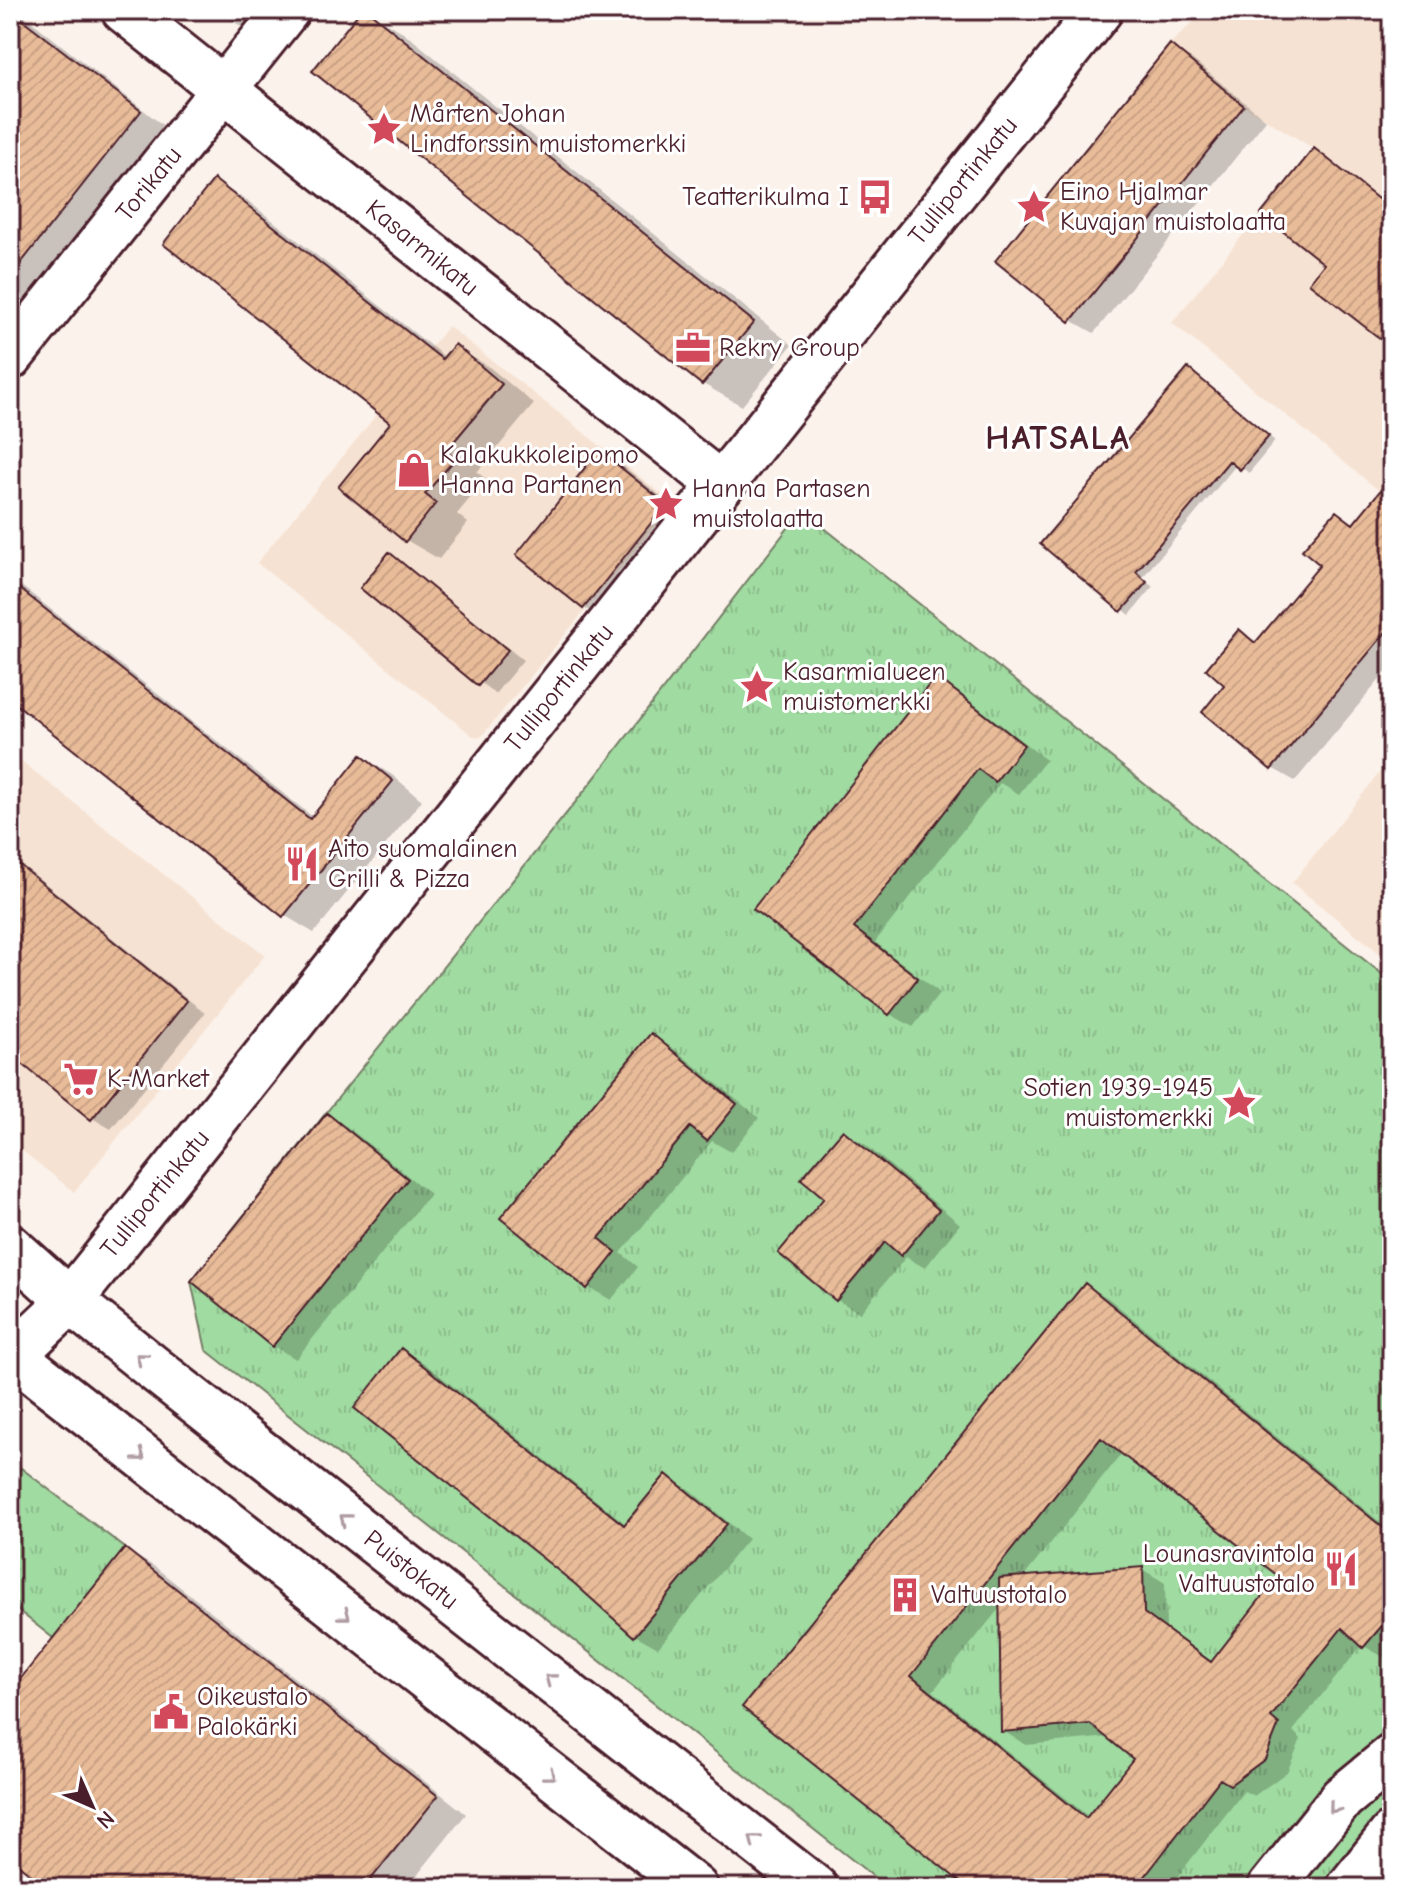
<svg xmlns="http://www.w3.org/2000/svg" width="1402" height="1898" viewBox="0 0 1402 1898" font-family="'Comic Neue',sans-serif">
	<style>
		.built { fill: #f6e2d2 }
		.park { fill: url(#park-tufts); stroke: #757d66; stroke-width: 2 }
		.shadow { fill: #0003; fill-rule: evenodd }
		.building { fill: url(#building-hatch); stroke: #4a1f2b; stroke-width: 2; fill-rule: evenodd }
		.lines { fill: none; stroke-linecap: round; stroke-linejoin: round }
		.minor-casing { stroke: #4a1f2b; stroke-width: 50 }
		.major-casing { stroke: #4a1f2b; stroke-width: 50 }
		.minor { stroke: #fff; stroke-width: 44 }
		.major { stroke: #fff; stroke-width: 44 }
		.oneway { stroke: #ae9aa0 }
		.labels { text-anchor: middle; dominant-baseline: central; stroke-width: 6; stroke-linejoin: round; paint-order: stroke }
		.poi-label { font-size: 26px; fill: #4a1f2b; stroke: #fff; text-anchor: start }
		.street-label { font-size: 26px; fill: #4a1f2b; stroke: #fff }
		.district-label { font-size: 34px; font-weight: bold; letter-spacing: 2px; fill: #4a1f2b; stroke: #fff }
	</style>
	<defs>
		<pattern id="park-tufts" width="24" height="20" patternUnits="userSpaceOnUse" patternTransform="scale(2)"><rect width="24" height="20" fill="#a0dba1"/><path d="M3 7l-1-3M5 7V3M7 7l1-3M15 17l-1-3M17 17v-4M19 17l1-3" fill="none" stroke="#8bbc8b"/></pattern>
		<pattern id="building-hatch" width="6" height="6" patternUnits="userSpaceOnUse" patternTransform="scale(2)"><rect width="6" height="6" fill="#e9bc99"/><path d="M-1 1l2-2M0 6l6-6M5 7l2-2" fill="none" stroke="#c9a184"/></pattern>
	</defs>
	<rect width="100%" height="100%" fill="#fbf2eb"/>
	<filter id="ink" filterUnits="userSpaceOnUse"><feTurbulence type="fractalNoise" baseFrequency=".0125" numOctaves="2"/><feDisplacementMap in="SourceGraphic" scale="16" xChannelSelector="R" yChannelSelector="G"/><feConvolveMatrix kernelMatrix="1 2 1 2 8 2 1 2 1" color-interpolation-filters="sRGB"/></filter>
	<g filter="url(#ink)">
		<path class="built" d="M1206,10H1392V501L1172,323L1313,148L1244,106L1170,44Z
			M448,326L673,503L481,737L473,736L257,563Z
			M10,752L265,955L74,1192L10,1141Z
			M1392,757V963L1292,883Z"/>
		<path class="park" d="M802,510L1392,982V1888H888L206,1350L191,1281L590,784Z
			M21,1468L125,1548L53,1638L10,1604V1482Z"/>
		<path class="shadow" d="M10,10H17L165,127L10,325Z
			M214,10H261L246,29Z
			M363,10L403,32L792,345L742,406L703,384Z
			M1170,47L1193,60L1266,120L1094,333L1071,320Z
			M215,182L248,201L446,358L455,347L488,366L534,404L477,472L486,479L457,514L468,523L439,559L406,540L393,423Z
			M1195,375L1275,441L1249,473L1237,464L1142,578L1153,587L1130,615L1043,544Z
			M600,453L623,466L688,518L607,621L584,608Z
			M1392,500V665L1295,781L1272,768L1227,684L1240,632L1258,642L1322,565L1336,513L1355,524Z
			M390,554L523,660L495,694L362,588Z
			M10,577L313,817L362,757L392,775L422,800L314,933L284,915L10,698Z
			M936,678L959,692L1046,760L1019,794L1000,783L875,942L940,993L913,1027L890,1014L755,908Z
			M12,861L31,872L205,1013L111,1129L92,1118L10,1051Z
			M651,1036L674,1049L759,1118L731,1152L712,1141L621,1253L638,1267L611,1300L588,1287L503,1218Z
			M327,1116L350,1129L430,1194L296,1359L273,1346L194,1281Z
			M843,1132L866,1145L960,1224L925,1268L906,1257L860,1313L837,1300L827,1198Z
			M1086,1285L1108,1298L1392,1532V1654L1387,1659L1362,1645L1293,1731L1301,1739L1287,1772L1254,1796L1244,1791L1171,1885L1175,1888H971L745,1707ZM1123,1452L1281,1576L1213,1662L1166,1629L1165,1583L1142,1569L1023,1578ZM1002,1605L1003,1731L1026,1745L1109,1737L1136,1759L1089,1817L933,1691Z
			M402,1350L424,1363L627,1525L667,1477L690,1490L748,1539L658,1648L635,1635Z
			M126,1550L155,1567L466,1814L407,1888H51L10,1855V1696Z"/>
		<path class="building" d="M10,10L141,111L10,277Z
			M361,10H367L754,322L702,385L312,71Z
			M1170,44L1244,106L1070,322L995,261Z
			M1314,148L1392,210V348L1309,283L1324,264L1261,214Z
			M214,179L442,359L455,344L502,384L446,451L455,459L425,494L436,503L405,542L338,487L390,423L163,244Z
			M1188,368L1269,436L1240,470L1229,461L1136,572L1147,582L1121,612L1040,544Z
			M599,450L666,504L583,609L516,555Z
			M1392,476V625L1271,770L1202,712L1224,685L1206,669L1239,629L1255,643L1320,565L1302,550L1336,511L1353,524Z
			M389,552L508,650L478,686L360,588Z
			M10,581L310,819L361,755L393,781L283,917L10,699Z
			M936,676L1024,745L995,782L978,769L854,928L918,978L889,1015L753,909Z
			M10,857L187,1001L91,1120L10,1054Z
			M651,1033L737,1104L707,1141L690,1127L599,1238L616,1252L587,1289L500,1218Z
			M327,1113L408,1179L272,1347L191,1281Z
			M843,1130L939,1210L901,1256L885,1242L836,1301L778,1253L824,1198L801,1179Z
			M1085,1283L1392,1535V1614L1363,1648L1342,1628L1271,1717L1279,1724L1265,1759L1230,1785L1220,1779L1136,1888H968L742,1707ZM1101,1438L1278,1576L1211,1662L1144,1613L1143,1567L999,1578L1001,1732L1090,1724L1133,1759L1086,1818L911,1676Z
			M401,1348L624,1525L666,1474L727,1524L634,1637L575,1584L354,1408Z
			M125,1548L438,1796L364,1888H48L10,1858V1692Z"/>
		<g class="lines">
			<g class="minor-casing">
				<path id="minor" d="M124,10L721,485
					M10,357L287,10
					M10,1358L70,1301
					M1270,1888L1342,1798L1392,1757
					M1349,1888L1392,1834"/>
			</g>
			<g class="major-casing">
				<path id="major" d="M10,1247L70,1301L157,1371L815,1888
					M70,1301L1100,10
					M10,1353L695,1888"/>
			</g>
			<use href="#minor" class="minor"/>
			<use href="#major" class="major"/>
		</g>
		<defs><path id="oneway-chevron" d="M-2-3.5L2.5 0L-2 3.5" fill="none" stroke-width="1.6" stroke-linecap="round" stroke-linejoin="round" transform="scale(2)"/></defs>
		<g class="oneway">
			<use href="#oneway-chevron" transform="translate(141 1358) rotate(-141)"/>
			<use href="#oneway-chevron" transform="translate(140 1456) rotate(38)"/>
			<use href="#oneway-chevron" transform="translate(345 1519) rotate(-142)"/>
			<use href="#oneway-chevron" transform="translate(345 1615) rotate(38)"/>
			<use href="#oneway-chevron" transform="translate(550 1679) rotate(-142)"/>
			<use href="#oneway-chevron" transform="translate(550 1775) rotate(38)"/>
			<use href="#oneway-chevron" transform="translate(1334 1808) rotate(129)"/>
			<use href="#oneway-chevron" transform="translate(754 1840) rotate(-142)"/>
		</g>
	</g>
	<defs>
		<g id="sight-bare" transform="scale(2.76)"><path d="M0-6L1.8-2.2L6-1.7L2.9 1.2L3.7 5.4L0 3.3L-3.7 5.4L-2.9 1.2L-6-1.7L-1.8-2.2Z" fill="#d1495b" stroke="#fff" stroke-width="2.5" paint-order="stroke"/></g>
		<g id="bus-bare" transform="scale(2.76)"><path d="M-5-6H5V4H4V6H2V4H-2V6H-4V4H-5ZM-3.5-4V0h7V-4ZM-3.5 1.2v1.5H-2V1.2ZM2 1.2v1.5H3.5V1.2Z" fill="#d1495b" stroke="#fff" stroke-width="2.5" paint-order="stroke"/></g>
		<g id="office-bare" transform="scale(2.76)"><path d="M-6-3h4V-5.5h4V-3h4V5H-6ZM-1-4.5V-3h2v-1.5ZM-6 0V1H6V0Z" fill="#d1495b" stroke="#fff" stroke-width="2.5" paint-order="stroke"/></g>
		<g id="shop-bare" transform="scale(2.76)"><path d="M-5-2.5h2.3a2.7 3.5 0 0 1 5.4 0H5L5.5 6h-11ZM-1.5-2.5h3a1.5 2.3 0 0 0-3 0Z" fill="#d1495b" stroke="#fff" stroke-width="2.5" paint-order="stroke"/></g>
		<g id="restaurant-bare" transform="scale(2.76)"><path d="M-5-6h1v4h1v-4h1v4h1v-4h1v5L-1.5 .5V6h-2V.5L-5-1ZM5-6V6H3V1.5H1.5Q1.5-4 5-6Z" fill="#d1495b" stroke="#fff" stroke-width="2.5" paint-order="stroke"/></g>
		<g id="supermarket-bare" transform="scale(2.76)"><path d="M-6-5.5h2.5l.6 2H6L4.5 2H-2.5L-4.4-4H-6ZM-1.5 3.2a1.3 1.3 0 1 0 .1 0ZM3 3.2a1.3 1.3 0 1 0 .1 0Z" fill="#d1495b" stroke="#fff" stroke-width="2.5" paint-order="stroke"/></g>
		<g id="building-bare" transform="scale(2.76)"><path d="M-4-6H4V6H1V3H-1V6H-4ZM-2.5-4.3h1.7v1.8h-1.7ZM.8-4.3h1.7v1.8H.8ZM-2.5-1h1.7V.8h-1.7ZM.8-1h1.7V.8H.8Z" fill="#d1495b" stroke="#fff" stroke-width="2.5" paint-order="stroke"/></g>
		<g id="civic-bare" transform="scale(2.76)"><path d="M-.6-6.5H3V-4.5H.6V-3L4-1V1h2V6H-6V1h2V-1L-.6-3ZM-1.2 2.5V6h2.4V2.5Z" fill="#d1495b" stroke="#fff" stroke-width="2.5" paint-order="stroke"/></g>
	</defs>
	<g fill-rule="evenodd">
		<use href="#sight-bare" x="384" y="129"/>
		<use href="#bus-bare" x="875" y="197"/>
		<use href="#sight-bare" x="1034" y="207"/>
		<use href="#office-bare" x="693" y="348"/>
		<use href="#shop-bare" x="414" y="470"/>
		<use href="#sight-bare" x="666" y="504"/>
		<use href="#sight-bare" x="757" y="687"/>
		<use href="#restaurant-bare" x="302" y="864"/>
		<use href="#supermarket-bare" x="81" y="1079"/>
		<use href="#sight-bare" x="1239" y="1103"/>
		<use href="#restaurant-bare" x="1341" y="1569"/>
		<use href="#building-bare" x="905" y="1595"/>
		<use href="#civic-bare" x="171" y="1712"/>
	</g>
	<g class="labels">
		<g class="poi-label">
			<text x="410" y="114">Mårten Johan<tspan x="410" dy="30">Lindforssin muistomerkki</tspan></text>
			<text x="1060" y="192">Eino Hjalmar<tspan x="1060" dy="30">Kuvajan muistolaatta</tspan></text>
			<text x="849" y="197" text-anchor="end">Teatterikulma I</text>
			<text x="719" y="348">Rekry Group</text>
			<text x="440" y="455">Kalakukkoleipomo<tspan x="440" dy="30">Hanna Partanen</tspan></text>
			<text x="692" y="489">Hanna Partasen<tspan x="692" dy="30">muistolaatta</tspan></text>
			<text x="783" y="672">Kasarmialueen<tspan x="783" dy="30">muistomerkki</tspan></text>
			<text x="328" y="849">Aito suomalainen<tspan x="328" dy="30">Grilli &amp; Pizza</tspan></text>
			<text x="107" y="1079">K-Market</text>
			<text x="1213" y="1088" text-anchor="end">Sotien 1939-1945<tspan x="1213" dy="30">muistomerkki</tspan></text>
			<text x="1315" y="1554" text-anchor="end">Lounasravintola<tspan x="1315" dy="30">Valtuustotalo</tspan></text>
			<text x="931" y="1595">Valtuustotalo</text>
			<text x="197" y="1697">Oikeustalo<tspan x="197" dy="30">Palokärki</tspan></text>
		</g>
		<g class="street-label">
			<text transform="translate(963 181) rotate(-51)">Tulliportinkatu</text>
			<text transform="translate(149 184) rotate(-51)">Torikatu</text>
			<text transform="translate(422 248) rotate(39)">Kasarmikatu</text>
			<text transform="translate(559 688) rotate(-51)">Tulliportinkatu</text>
			<text transform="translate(155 1194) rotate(-51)">Tulliportinkatu</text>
			<text transform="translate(411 1570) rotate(38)">Puistokatu</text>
		</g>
		<g class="district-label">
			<text x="1058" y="438">HATSALA</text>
		</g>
	</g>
	<rect width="1402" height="1898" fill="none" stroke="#fff" stroke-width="40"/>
	<rect x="20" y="20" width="1362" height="1858" fill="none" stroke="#4a1f2b" stroke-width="3" filter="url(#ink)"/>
	<g transform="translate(92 1806) rotate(135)" stroke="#ffffff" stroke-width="6" paint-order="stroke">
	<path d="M0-6L14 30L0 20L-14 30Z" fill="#4a1f2b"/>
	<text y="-12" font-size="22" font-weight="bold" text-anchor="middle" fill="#4a1f2b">N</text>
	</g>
</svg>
